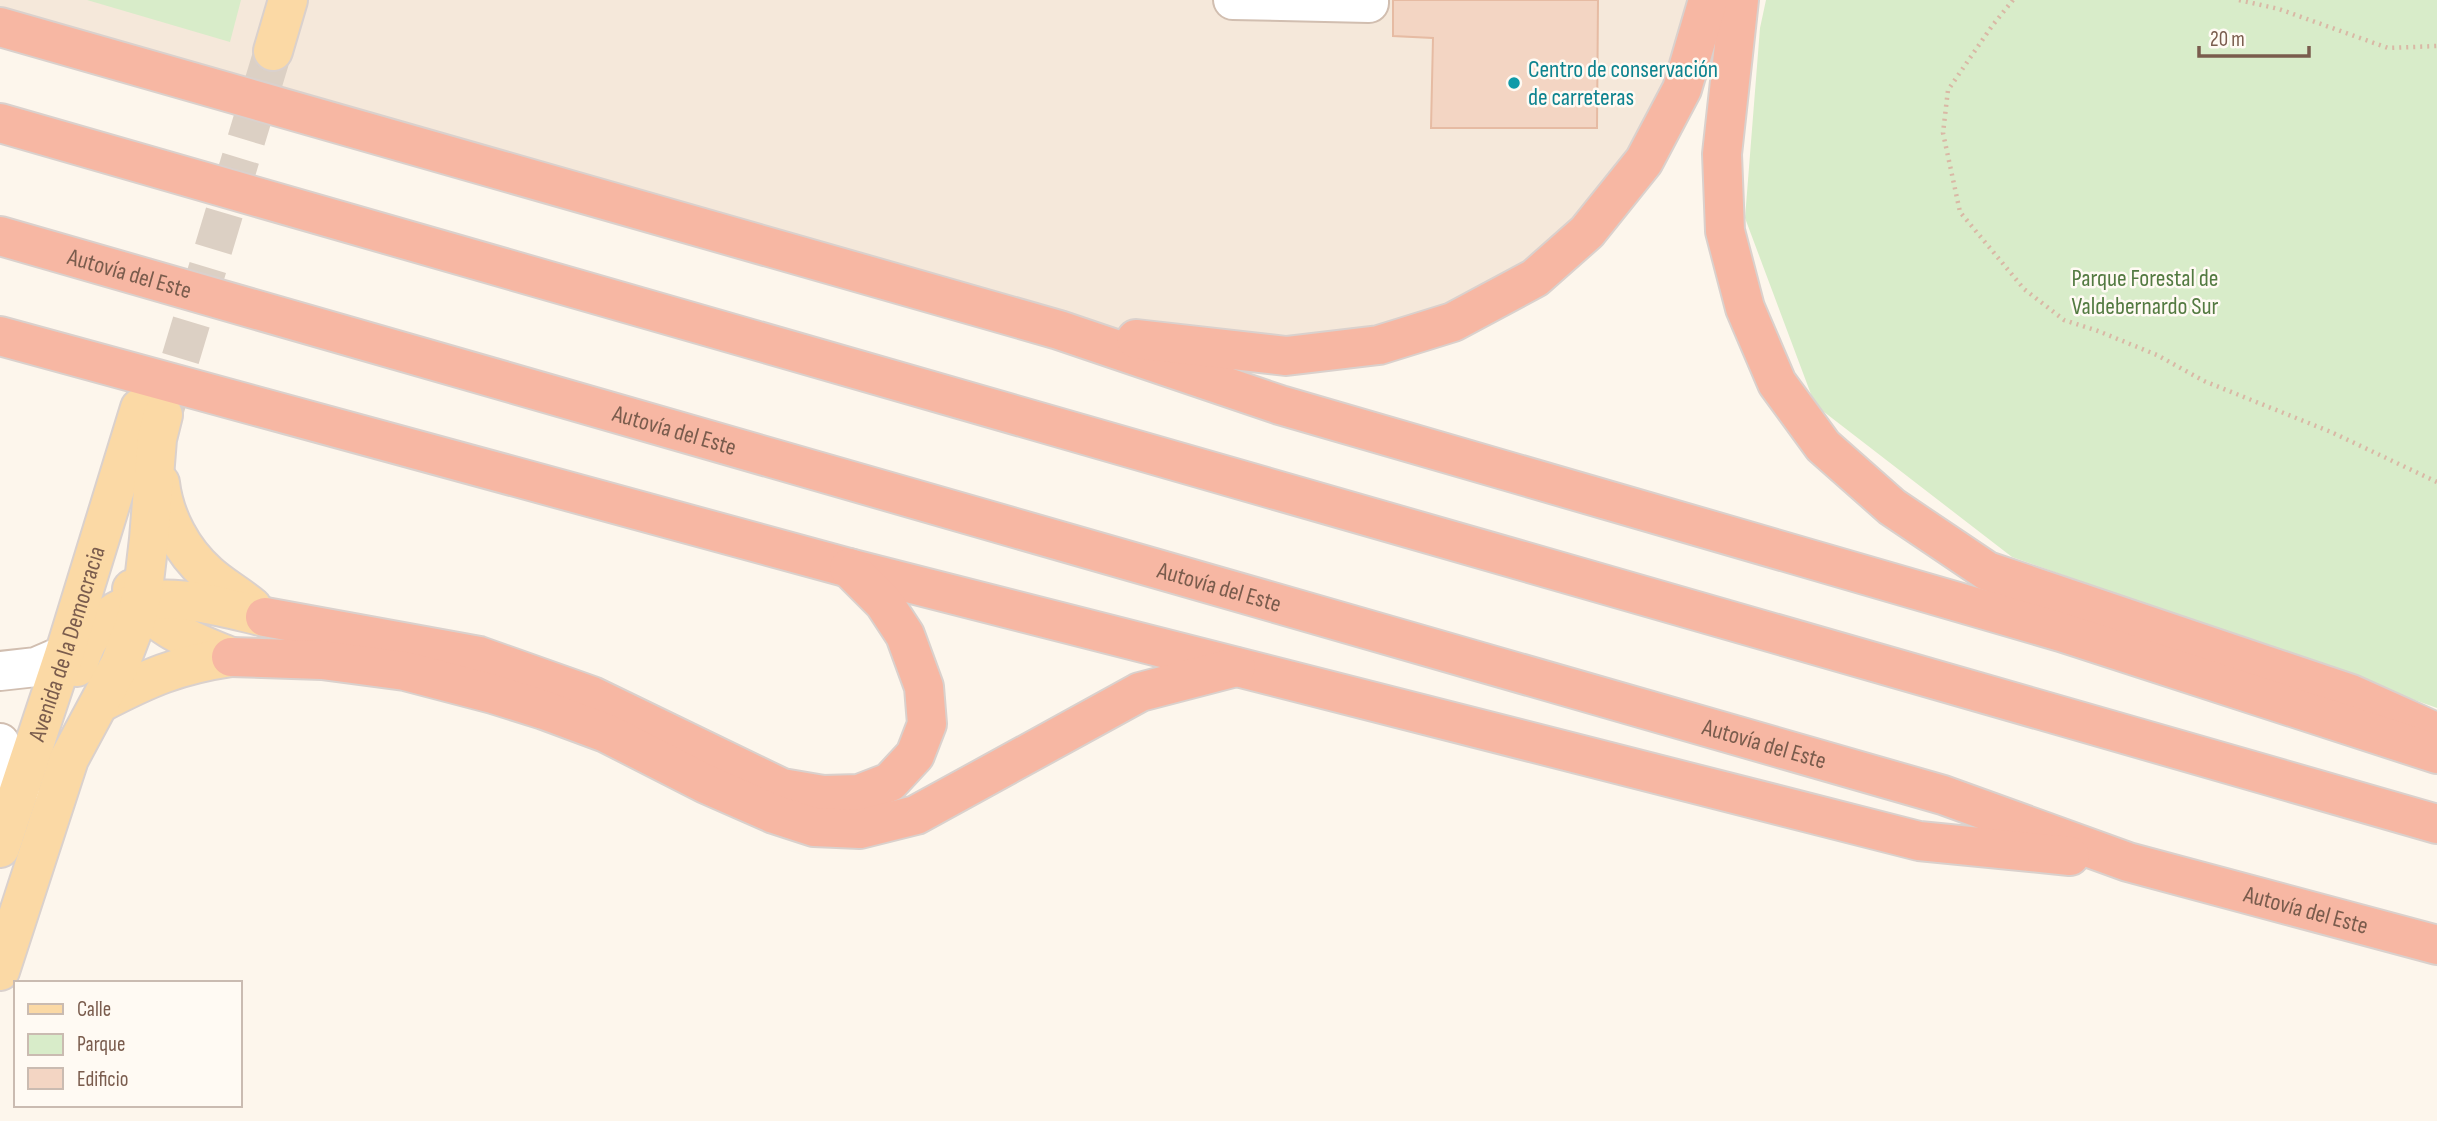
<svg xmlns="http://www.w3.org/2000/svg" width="2437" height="1121" viewBox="0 0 2437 1121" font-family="'Sofia Sans Condensed',sans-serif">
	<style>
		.residential { fill: #f5e8da }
		.green { fill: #d8ecc9 }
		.building { fill: #f3d5c3; stroke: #e6bba3; stroke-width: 2 }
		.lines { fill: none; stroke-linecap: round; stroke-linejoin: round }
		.major-tunnel { stroke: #dcd0c4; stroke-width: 38; stroke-dasharray: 38 19; stroke-linecap: butt }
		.minor-casing { stroke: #d1beb0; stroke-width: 42 }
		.major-casing { stroke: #dad1cd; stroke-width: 42 }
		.highway-casing { stroke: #dad1cd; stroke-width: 42 }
		.path { stroke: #d9b8a5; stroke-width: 4.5; stroke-dasharray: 2 5; stroke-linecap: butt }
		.minor { stroke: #fff; stroke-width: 38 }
		.major { stroke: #fbd9a5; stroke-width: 38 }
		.highway { stroke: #f7b7a3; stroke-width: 38 }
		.culture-dot { fill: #0f9aa8; stroke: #fffaf3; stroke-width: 2.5 }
		.labels { text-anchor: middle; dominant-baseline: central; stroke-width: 5; stroke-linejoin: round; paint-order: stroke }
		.culture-label { font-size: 24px; fill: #0d838f; stroke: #fffaf3; text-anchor: start }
		.street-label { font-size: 24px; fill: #7a5c4d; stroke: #fffaf3 }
		.park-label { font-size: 24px; fill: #537a41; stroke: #fffaf3 }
	</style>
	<rect width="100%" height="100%" fill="#fdf6ec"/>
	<path class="residential" d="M0,0H1708L1587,232L1379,345L1059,330L0,21Z"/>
	<path class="green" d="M87,0H241L230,42Z
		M1766,0H2437V708L2012,557L1815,405L1745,218L1760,28Z"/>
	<path class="building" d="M1393,0H1598L1597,128H1431L1433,38L1393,36Z"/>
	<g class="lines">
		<path class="major-tunnel" d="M164,413L273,51"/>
		<g class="minor-casing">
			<path id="minor" d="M1233,0L1369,3V0
				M0,671L36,667L64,655
				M0,743L20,789"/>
		</g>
		<g class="major-casing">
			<g id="major">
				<path d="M273,51L288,0"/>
				<path d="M160,483C164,517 182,551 208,574C221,586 238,595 252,607"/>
				<path d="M132,589C152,628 192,641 231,657"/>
				<path d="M77,667C80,659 83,650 87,642C125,575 207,604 265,617"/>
				<path d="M100,703C148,678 177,665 231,657"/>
				<path id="s1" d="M0,848L64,655L140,408"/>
				<path d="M0,971L69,759L120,664L134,627L143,590L149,539L157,439L163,415"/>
			</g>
		</g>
		<g class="highway-casing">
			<g id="highway">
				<path d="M1739,0L1722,154L1725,231L1745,308L1777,383L1823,446L1892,507L1987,571L2351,694L2431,730"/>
				<path d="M0,27L1059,330L1280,405L2061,632L2437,754"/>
				<path d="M0,123L2437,824"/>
				<path id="s2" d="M0,236L1943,795L2128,862L2437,945"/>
				<path d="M0,336L849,568L1919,841L2070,856"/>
				<path d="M1136,339L1286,356L1379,345L1453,322L1535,278L1587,232L1644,161L1682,89L1708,0"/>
				<path d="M265,617L479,656L592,696L782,788L823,795L859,794L890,782L915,755L927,724L924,687L905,635L884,603L849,568"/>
				<path d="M231,657L322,660L405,671L493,694L544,710L606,733L706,784L774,814L814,827L860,829L916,815L1140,692L1236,667"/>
			</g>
		</g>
		<path class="path" d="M2013,0L1992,26L1948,90L1943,133L1960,212L2024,289L2064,320L2098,331L2157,355L2204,381L2331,432L2437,482
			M2239,0L2279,9L2388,48L2437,46"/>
		<use href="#minor" class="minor"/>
		<use href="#major" class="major"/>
		<use href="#highway" class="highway"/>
	</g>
	<circle class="culture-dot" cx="1514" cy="83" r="7"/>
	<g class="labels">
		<g class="culture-label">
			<text x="1528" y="69">Centro de conservación<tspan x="1528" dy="28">de carreteras</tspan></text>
		</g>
		<g class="street-label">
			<text stroke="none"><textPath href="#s2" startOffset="135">Autovía del Este</textPath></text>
			<text stroke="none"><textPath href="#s2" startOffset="702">Autovía del Este</textPath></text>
			<text stroke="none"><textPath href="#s2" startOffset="1269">Autovía del Este</textPath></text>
			<text stroke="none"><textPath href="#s1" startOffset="215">Avenida de la Democracia</textPath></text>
			<text stroke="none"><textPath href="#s2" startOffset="1836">Autovía del Este</textPath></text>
			<text stroke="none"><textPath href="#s2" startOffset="2403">Autovía del Este</textPath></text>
		</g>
		<g class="park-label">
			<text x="2145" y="278">Parque Forestal de<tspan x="2145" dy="28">Valdebernardo Sur</tspan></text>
		</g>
	</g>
	<rect x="14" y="981" width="228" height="126" fill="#fffaf3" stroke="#cabbb1" stroke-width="2"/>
	<rect x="28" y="1004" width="35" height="10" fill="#fbd9a5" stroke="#cabbb1" stroke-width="2"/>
	<text x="77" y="1016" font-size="21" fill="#7a5c4d">Calle</text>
	<rect x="28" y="1034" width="35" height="21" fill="#d8ecc9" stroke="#cabbb1" stroke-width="2"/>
	<text x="77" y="1051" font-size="21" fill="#7a5c4d">Parque</text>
	<rect x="28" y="1068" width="35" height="21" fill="#f3d5c3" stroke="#cabbb1" stroke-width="2"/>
	<text x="77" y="1086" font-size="21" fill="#7a5c4d">Edificio</text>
	<path d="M2199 46v10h110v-10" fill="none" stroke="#7a5c4d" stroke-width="3.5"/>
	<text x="2210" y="46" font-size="21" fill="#7a5c4d" stroke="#fffaf3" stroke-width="5" paint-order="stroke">20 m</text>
</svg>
